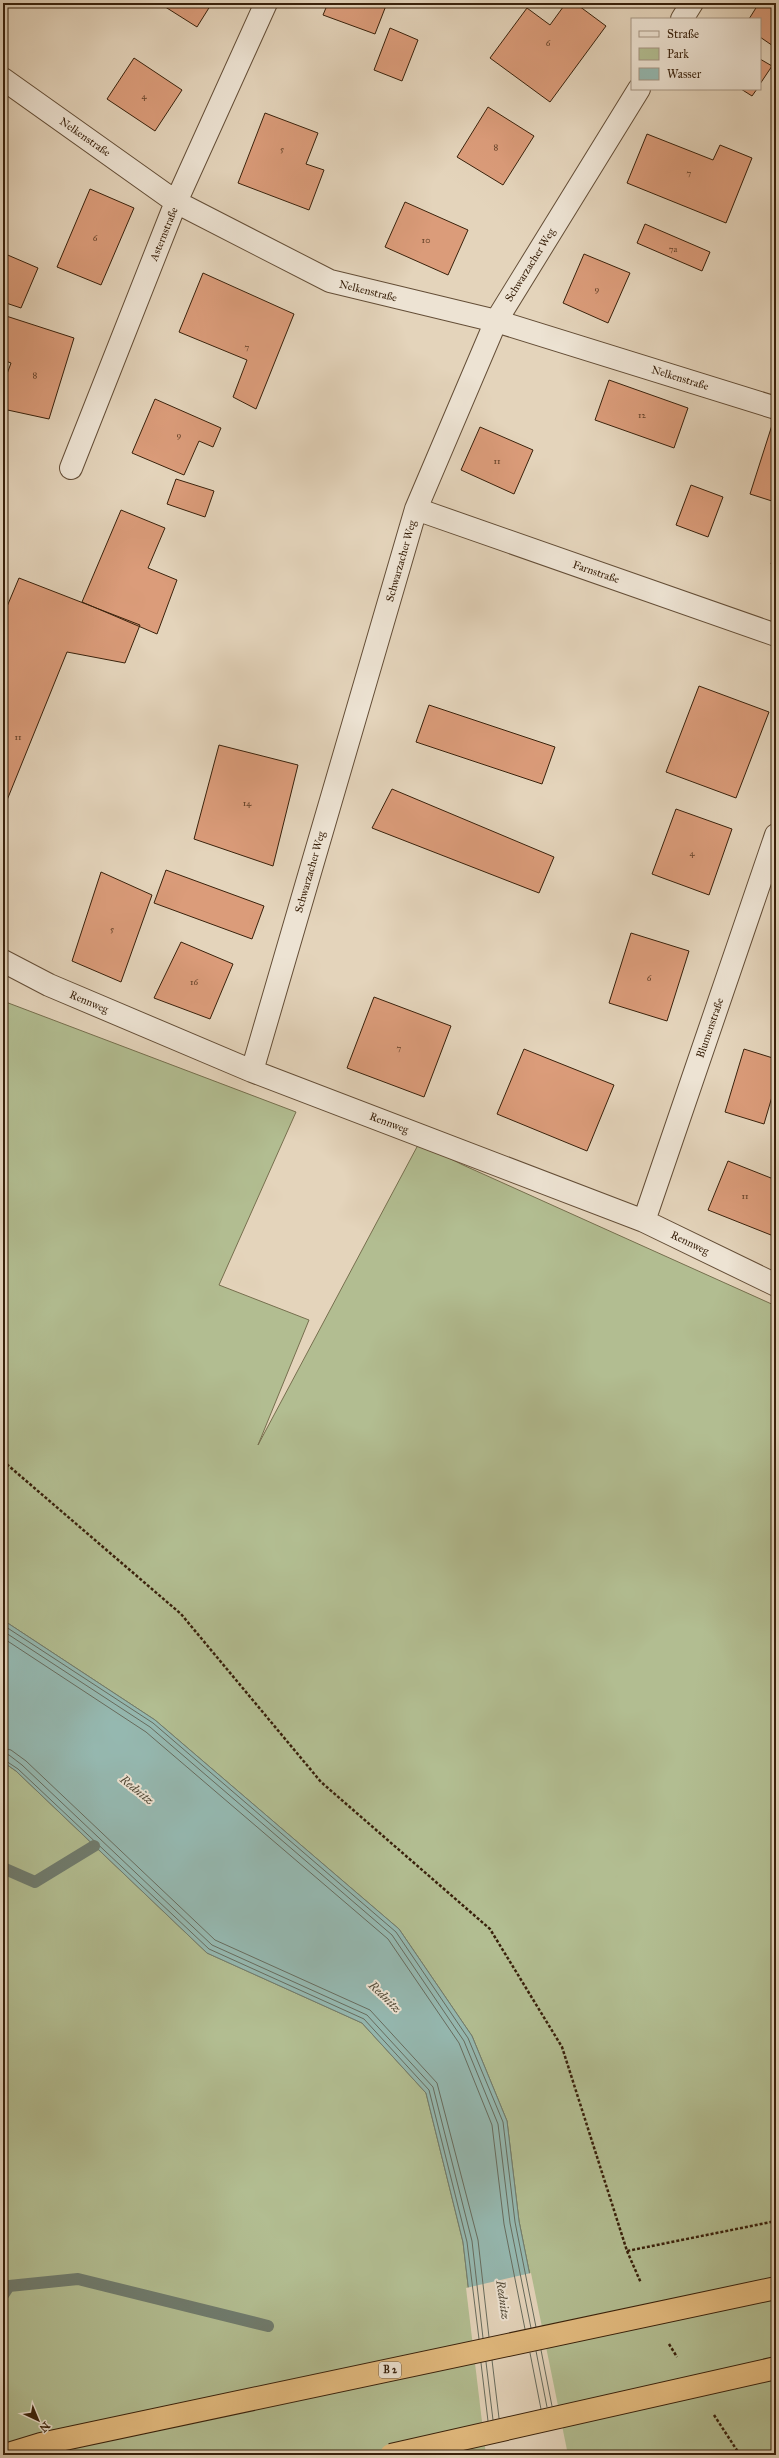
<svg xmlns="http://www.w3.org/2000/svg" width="779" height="2458" viewBox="0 0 779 2458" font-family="'IM FELL Great Primer',serif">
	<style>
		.green { fill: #b2bd91; stroke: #766f4e }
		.water { fill: #95b8b0; stroke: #707c6e }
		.pier { fill: #e4d4bb }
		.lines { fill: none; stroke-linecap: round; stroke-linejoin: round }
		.shore { stroke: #676c5e; stroke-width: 1 }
		.stream { stroke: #707c6e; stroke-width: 12 }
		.building { fill: #db9c7a; stroke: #39210b }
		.minor-casing { stroke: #644e37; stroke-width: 24 }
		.path { stroke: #39210b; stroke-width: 2.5; stroke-dasharray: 3 2; stroke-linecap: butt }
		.minor { stroke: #ede3d3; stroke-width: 22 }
		.trunk-bridge-casing { stroke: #39210b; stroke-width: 24; stroke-linecap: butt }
		.trunk-bridge { stroke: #e2ba7e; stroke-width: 22 }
		.labels { text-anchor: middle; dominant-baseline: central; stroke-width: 4; stroke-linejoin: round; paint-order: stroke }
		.number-label { font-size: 9px; fill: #624027 }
		.shield { fill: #ede3d3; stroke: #6f5b47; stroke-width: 1 }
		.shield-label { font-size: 10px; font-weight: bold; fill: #39210b }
		.street-label { font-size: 11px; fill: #39210b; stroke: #ede3d3 }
		.water-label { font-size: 12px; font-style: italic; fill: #504734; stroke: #ede3d3 }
	</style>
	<rect width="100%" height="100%" fill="#e4d4bb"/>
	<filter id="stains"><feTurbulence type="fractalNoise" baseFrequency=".005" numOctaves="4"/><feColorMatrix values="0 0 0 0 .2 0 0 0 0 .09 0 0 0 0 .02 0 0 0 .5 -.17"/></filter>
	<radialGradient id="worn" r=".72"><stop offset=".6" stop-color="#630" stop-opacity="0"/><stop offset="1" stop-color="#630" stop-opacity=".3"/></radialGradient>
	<path class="green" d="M3,1001L296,1112L219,1285L309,1320L258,1445L418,1145H423L463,1165L776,1306V2455H566L519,2221L507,2121L472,2036L399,1929L155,1720L3,1620Z
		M3,1762L16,1771L207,1953L362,2023L426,2093L463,2242L488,2455H3Z"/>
	<path class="water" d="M3,1620L155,1720L399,1929L472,2036L507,2121L519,2221L566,2455H488L463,2242L426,2093L362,2023L207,1953L16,1771L3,1762Z"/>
	<path class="pier" d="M531,2273L568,2455H486L466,2288Z"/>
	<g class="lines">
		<path class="shore" d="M3,1625L153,1723L396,1932L468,2038L503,2122L515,2222L536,2327
			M3,1631L150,1727L392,1935L464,2041L498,2124L510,2223L531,2328
			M3,1638L146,1732L388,1939L459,2043L492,2125L504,2224L525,2329
			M3,1748L11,1750L26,1761L215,1940L370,2010L437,2083L478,2240L489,2337
			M3,1754L9,1755L22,1765L212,1945L367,2015L433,2087L472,2241L483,2338
			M3,1759L18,1769L209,1949L364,2019L429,2090L467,2242L479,2339
			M541,2350L552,2406
			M536,2351L547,2407
			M530,2353L541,2409
			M492,2360L499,2418
			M486,2362L493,2420
			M481,2363L488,2421"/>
		<path class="stream" d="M3,1868L35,1882L94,1846
			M3,2295L9,2286L78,2279L268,2326"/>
	</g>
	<path class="building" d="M159,3H212L197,27Z
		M328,3H387L375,34L323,15Z
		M566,3H575L606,26L550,102L490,58L527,8L550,25Z
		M759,3H776V48L760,37V19H749Z
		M390,28L418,40L402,81L374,70Z
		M134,58L182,90L155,131L107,99Z
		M760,59L772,66L760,84Z
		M741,89H757L752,96Z
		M488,107L534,136L503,185L457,157Z
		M265,113L318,133L306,164L324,170L309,210L238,183Z
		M647,134L713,160L720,145L752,158L726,223L627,183Z
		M90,189L134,208L101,285L57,267Z
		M405,202L468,230L448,275L385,247Z
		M645,224L710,252L702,271L637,243Z
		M3,253L38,268L21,308L3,302Z
		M584,254L630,273L608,323L563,303Z
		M203,273L294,314L256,409L233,397L247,360L179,332Z
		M3,315L74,338L49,419L3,409V385L11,363L3,360Z
		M609,380L688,408L674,448L595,420Z
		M155,399L221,428L213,447L199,441L184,475L132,453Z
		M773,422L776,423L775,502L750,494Z
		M480,427L533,450L514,494L461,470Z
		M176,479L214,491L205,517L167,504Z
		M691,485L723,497L708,537L676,525Z
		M121,510L165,528L148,568L177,580L157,634L82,602Z
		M776,547V565L771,564Z
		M19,578L140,625L125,663L67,652L3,810V616Z
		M699,686L769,712L736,798L666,772Z
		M429,705L555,747L542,784L416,742Z
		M219,745L298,765L273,866L194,839Z
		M392,789L554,857L539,893L372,828Z
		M676,809L732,829L709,895L652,874Z
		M166,870L264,906L252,939L154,903Z
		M101,872L152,895L121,982L72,961Z
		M631,933L689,951L667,1021L609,1003Z
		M181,942L233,964L210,1019L154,998Z
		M374,997L451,1026L424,1097L347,1068Z
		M524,1049L614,1085L587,1151L497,1114Z
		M744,1049L776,1059V1083L764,1124L725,1112Z
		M728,1161L776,1180V1237L708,1210Z"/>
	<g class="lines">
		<g class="minor-casing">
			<path id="minor" d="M682,19L692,3
				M3,79L176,202L330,281L496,321L776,408
				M71,468L176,202L266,3
				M416,509L776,635
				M3,961L49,985L252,1071L644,1221L776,1285
				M252,1071L416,509L496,321L639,89
				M644,1221L776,835"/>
		</g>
		<path class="path" d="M3,1461L181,1614L321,1782L490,1929L562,2047L627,2251L776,2221
			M627,2251L641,2283
			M669,2344L677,2357
			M714,2415L740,2455"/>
		<use href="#minor" class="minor"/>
		<g class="trunk-bridge-casing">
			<path id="trunk-bridge" d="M5,2455L41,2444L776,2288
				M391,2455L776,2368"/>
		</g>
		<use href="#trunk-bridge" class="trunk-bridge"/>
	</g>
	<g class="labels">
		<g class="number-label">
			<text x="548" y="42">6</text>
			<text x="144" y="95">4</text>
			<text x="496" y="146">8</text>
			<text x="282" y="148">5</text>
			<text x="689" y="172">7</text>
			<text x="95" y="237">6</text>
			<text x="426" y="239">10</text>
			<text x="673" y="248">7a</text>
			<text x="597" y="288">9</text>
			<text x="247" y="346">7</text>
			<text x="35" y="374">8</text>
			<text x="642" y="414">12</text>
			<text x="179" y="434">9</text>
			<text x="497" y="460">11</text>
			<text x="18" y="736">11</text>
			<text x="247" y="802">14</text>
			<text x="692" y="852">4</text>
			<text x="112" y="928">5</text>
			<text x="649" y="977">6</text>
			<text x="194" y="981">16</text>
			<text x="399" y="1047">7</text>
			<text x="745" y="1195">11</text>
		</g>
		<rect class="shield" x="379" y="2362" width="22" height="16" rx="3"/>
		<g class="shield-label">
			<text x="390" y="2370">B 2</text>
		</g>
		<g class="street-label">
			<text transform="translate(85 137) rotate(35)">Nelkenstraße</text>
			<text transform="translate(164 234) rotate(-68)">Asternstraße</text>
			<text transform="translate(530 265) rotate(-58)">Schwarzacher Weg</text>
			<text transform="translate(368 291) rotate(14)">Nelkenstraße</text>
			<text transform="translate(680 378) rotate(17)">Nelkenstraße</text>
			<text transform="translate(401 561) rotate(-74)">Schwarzacher Weg</text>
			<text transform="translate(596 572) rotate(19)">Farnstraße</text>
			<text transform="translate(310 872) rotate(-74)">Schwarzacher Weg</text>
			<text transform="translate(89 1002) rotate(23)">Rennweg</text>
			<text transform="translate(710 1028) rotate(-71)">Blumenstraße</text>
			<text transform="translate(389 1123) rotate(21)">Rennweg</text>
			<text transform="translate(690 1243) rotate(26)">Rennweg</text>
		</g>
		<g class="water-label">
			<text transform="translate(137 1790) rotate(39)">Rednitz</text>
			<text transform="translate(385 1997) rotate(44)">Rednitz</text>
			<text transform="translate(503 2300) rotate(82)">Rednitz</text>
		</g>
	</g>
	<rect width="779" height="2458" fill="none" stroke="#e4d4bb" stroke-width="16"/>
	<rect x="4" y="4" width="771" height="2450" fill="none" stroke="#39210b" stroke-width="2"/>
	<rect x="8" y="8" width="763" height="2442" fill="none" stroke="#39210b"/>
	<rect x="631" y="18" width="130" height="72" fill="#ede3d3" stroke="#a59583"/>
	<rect x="639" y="31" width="20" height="6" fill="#ede3d3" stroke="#a59583"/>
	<text x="667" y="38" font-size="12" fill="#39210b">Straße</text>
	<rect x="639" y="48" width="20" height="12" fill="#b2bd91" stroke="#a59583"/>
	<text x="667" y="58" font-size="12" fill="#39210b">Park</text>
	<rect x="639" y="68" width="20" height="12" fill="#95b8b0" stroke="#a59583"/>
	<text x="667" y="78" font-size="12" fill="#39210b">Wasser</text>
	<g transform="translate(38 2420) rotate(136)" stroke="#ede3d3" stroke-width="3" paint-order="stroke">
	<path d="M0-3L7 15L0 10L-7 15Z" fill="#39210b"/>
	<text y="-6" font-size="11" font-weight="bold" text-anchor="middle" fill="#39210b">N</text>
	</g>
	<rect width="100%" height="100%" filter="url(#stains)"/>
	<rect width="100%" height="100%" fill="url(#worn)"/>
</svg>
